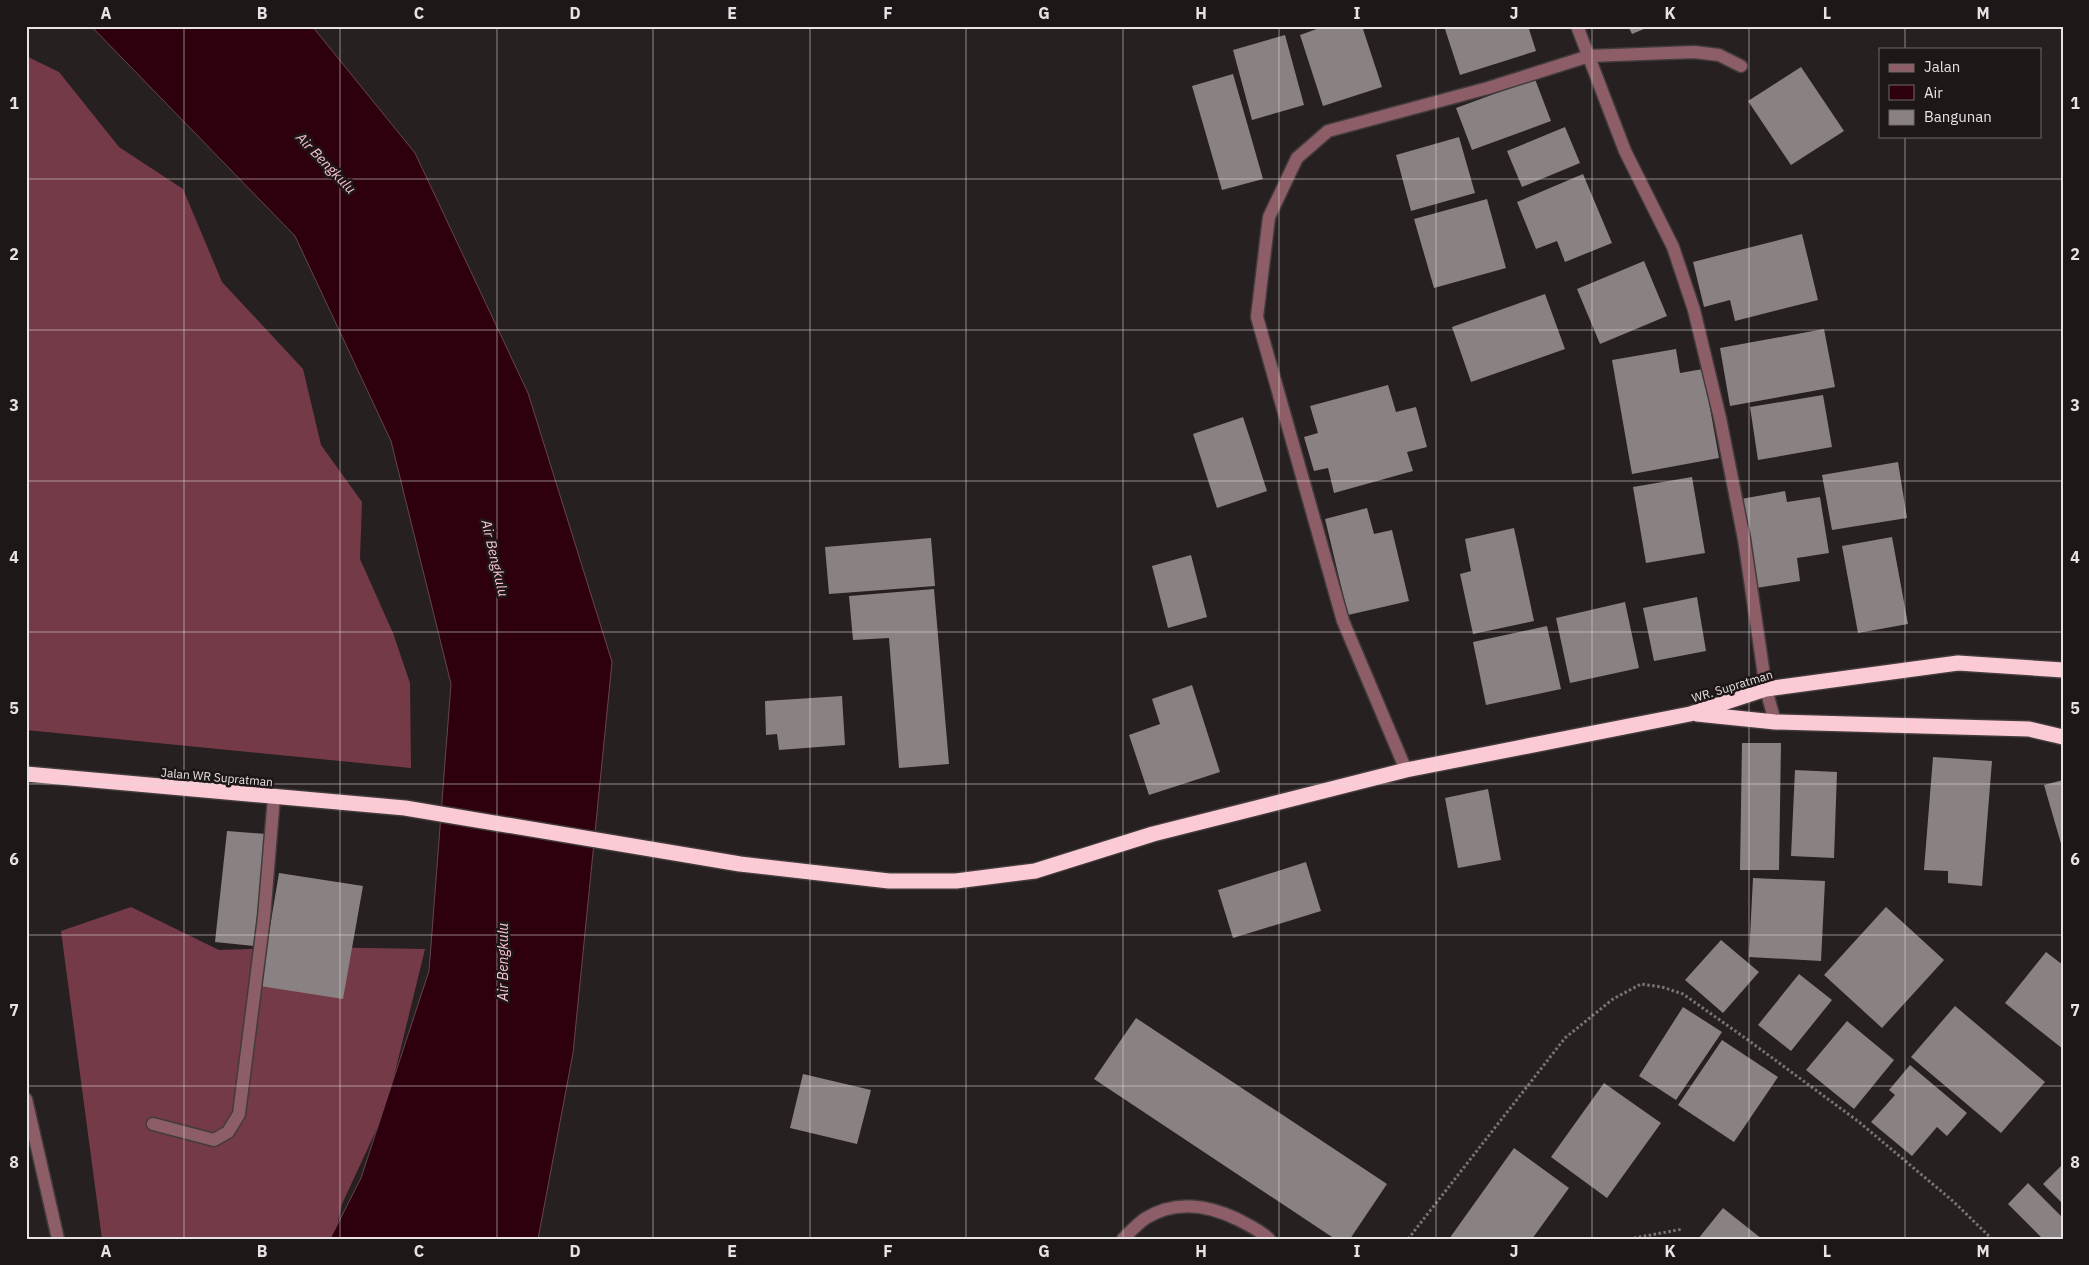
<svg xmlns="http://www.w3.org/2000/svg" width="2089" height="1265" viewBox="0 0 2089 1265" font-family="'IBM Plex Sans',sans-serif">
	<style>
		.forest { fill: #743a48 }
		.water { fill: #2e000e; stroke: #66444e }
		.building { fill: #8a8182 }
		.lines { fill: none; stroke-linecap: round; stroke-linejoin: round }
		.minor-casing { stroke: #423b3c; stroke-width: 15 }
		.highway-casing { stroke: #423b3c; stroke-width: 18 }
		.path { stroke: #7b7475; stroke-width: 3; stroke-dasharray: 2.5 2.5; stroke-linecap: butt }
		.minor { stroke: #8e5e68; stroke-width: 12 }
		.highway { stroke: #fbcad4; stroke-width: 15 }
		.grid { fill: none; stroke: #e7e2e3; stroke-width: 1; stroke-opacity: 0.55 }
		.labels { text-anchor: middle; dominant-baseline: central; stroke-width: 5; stroke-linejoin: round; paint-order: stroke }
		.street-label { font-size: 12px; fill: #e7e2e3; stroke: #1e1718 }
		.water-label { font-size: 14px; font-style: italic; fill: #fbc2cd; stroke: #1e1718 }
		.neatline { fill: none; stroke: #e7e2e3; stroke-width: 2 }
		.grid-label { font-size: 16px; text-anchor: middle; font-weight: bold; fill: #e7e2e3 }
	</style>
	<rect width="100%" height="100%" fill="#272021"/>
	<path class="forest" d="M26,56L59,72L119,147L183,189L222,282L303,369L321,445L362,502L360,559L393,633L410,683L411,768L26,730Z
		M131,907L219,950L311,947L425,949L386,1109L342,1204L334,1239H102L61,931Z"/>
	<path class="water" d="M91,26H312L415,153L528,393L612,662L573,1053L538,1239H330L361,1178L429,971L451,684L391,441L295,236Z"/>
	<path class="building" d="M1325,26H1362L1382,87L1323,106L1300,35Z
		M1444,26H1528L1536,51L1460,75Z
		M1628,26H1651L1632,34Z
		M1285,35L1304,105L1252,120L1233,50Z
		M1801,67L1844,131L1791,165L1748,101Z
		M1233,74L1263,179L1222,190L1192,86Z
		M1535,79L1551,121L1472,150L1456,108Z
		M1565,127L1580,163L1522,187L1507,151Z
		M1459,137L1475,193L1411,211L1396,155Z
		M1583,174L1612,243L1565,262L1557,241L1536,249L1517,202Z
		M1487,199L1506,268L1434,288L1414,219Z
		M1802,234L1818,300L1735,321L1730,300L1704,307L1693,262Z
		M1644,261L1667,316L1600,344L1577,289Z
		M1545,294L1565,349L1471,382L1452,327Z
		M1824,329L1835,387L1730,406L1720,348Z
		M1676,349L1680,373L1703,369L1719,458L1632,474L1612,360Z
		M1388,385L1396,412L1416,407L1427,447L1407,452L1413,471L1334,493L1328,468L1314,471L1304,437L1318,433L1310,406Z
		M1823,395L1832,447L1758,460L1750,407Z
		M1243,417L1267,491L1217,508L1193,434Z
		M1898,462L1907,518L1832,530L1822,475Z
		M1692,477L1705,553L1646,563L1633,487Z
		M1785,491L1787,502L1820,497L1829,553L1797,558L1800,581L1756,588L1741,499Z
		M1367,508L1374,534L1392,530L1409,601L1348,615L1325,519Z
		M1514,528L1534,621L1473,634L1460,574L1471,571L1465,539Z
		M1892,537L1908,624L1858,633L1842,546Z
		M931,538L935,586L829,594L825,547Z
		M1191,555L1207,617L1168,628L1152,566Z
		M934,589L949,764L899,768L889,638L853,640L849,596Z
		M1697,597L1706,651L1654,661L1643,608Z
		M1625,602L1639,668L1570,683L1556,618Z
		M1547,626L1561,689L1486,705L1473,642Z
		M1192,685L1220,772L1149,795L1129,735L1160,724L1152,699Z
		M842,696L845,745L779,750L777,734L766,735L765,701Z
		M1742,743H1781L1779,870H1740Z
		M1933,757L1992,761L1982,886L1948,883V871L1924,870Z
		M1795,770L1837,772L1834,858L1791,856Z
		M2063,780V847H2062L2044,785Z
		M1488,789L1501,860L1458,868L1445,798Z
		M227,831L266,834L254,946L215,942Z
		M1306,862L1321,911L1233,938L1218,890Z
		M279,873L363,886L343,999L260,986Z
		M1753,878L1825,881L1821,961L1749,957Z
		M1886,907L1944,960L1882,1028L1824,975Z
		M1721,940L1759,972L1723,1013L1685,980Z
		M2046,952L2063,965V1049L2005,1003Z
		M1799,974L1832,1000L1791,1051L1758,1025Z
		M1955,1006L2045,1082L2001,1133L1911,1057Z
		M1683,1007L1722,1032L1676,1100L1639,1076Z
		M1136,1018L1387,1184L1350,1239H1335L1094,1079Z
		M1847,1021L1894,1060L1854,1109L1806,1070Z
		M1722,1040L1778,1077L1734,1142L1678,1105Z
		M1910,1065L1967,1113L1947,1136L1937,1127L1912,1156L1871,1122L1895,1095L1889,1090Z
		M803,1074L871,1090L857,1144L790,1128Z
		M1604,1083L1661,1123L1607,1198L1551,1157Z
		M1514,1148L1569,1188L1532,1239H1449Z
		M2063,1164V1204L2043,1184Z
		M2028,1183L2063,1218V1239H2043L2008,1204Z
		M1723,1208L1762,1239H1698Z"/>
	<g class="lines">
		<g class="minor-casing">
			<path id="minor" d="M1577,26L1625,151L1673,247L1694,310L1720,418L1744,539L1766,689L1775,722
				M1406,770L1343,621L1257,317L1269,217L1297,158L1328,131L1488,88L1589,56L1694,52L1719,55L1741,66
				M26,1099L58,1239
				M153,1124L214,1140L228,1132L239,1114L264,917L274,797
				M1123,1239C1130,1232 1137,1224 1146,1218C1175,1200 1208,1205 1237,1219C1248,1225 1260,1230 1269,1239"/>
		</g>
		<g class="highway-casing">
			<path id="highway" d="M1697,714L1775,722L2029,729L2063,737
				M26,774L405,808L740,864L889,881H956L1035,871L1153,834L1406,770L1690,714L1766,689L1958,663L2063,670"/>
		</g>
		<path class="path" d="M1408,1239L1565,1038L1613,999L1641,984L1662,987L1683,994L1748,1040L1859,1122L1954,1202L1992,1239
			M1629,1239L1683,1229"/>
		<use href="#minor" class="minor"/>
		<use href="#highway" class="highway"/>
	</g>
	<path class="grid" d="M184,26V1239M340,26V1239M497,26V1239M653,26V1239M810,26V1239M966,26V1239M1123,26V1239M1279,26V1239M1436,26V1239M1592,26V1239M1749,26V1239M1905,26V49M1905,136V1239M26,179H2063M26,330H2063M26,481H2063M26,632H2063M26,784H2063M26,935H2063M26,1086H2063"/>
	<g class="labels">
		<g class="street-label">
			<text transform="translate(1732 686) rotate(-17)">WR. Supratman</text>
			<text transform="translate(217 777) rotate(5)">Jalan WR Supratman</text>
		</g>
		<g class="water-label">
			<text transform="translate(326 163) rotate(46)">Air Bengkulu</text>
			<text transform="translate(495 558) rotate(77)">Air Bengkulu</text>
			<text transform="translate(503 962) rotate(-90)">Air Bengkulu</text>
		</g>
	</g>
	<rect width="2089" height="1265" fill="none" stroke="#1e1718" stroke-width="55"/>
	<rect x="1879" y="48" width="162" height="90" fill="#1e1718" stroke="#6e6869"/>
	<rect x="1889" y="64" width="25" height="8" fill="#8e5e68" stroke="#6e6869"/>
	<text x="1924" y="72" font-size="15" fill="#e7e2e3">Jalan</text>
	<rect x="1889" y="85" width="25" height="15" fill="#2e000e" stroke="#6e6869"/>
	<text x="1924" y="98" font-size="15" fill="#e7e2e3">Air</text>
	<rect x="1889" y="110" width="25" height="15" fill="#8a8182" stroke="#6e6869"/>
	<text x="1924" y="122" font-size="15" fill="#e7e2e3">Bangunan</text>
	<rect x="28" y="28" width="2034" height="1210" class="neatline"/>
	<g class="grid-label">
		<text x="106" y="19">A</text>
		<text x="262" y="19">B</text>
		<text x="419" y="19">C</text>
		<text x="575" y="19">D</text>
		<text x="732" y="19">E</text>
		<text x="888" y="19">F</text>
		<text x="1044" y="19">G</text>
		<text x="1201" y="19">H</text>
		<text x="1357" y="19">I</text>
		<text x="1514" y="19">J</text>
		<text x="1670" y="19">K</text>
		<text x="1827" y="19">L</text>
		<text x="1983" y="19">M</text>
		<text x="14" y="109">1</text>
		<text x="2075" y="109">1</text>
		<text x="14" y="260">2</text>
		<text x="2075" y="260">2</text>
		<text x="14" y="411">3</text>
		<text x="2075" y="411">3</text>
		<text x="14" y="563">4</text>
		<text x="2075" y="563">4</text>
		<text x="14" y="714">5</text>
		<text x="2075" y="714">5</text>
		<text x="14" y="865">6</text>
		<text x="2075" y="865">6</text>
		<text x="14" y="1016">7</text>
		<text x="2075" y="1016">7</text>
		<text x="14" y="1168">8</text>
		<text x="2075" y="1168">8</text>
		<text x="106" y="1257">A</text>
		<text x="262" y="1257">B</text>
		<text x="419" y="1257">C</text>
		<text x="575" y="1257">D</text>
		<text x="732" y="1257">E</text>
		<text x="888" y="1257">F</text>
		<text x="1044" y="1257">G</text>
		<text x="1201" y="1257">H</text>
		<text x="1357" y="1257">I</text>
		<text x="1514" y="1257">J</text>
		<text x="1670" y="1257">K</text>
		<text x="1827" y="1257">L</text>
		<text x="1983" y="1257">M</text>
	</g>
</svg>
